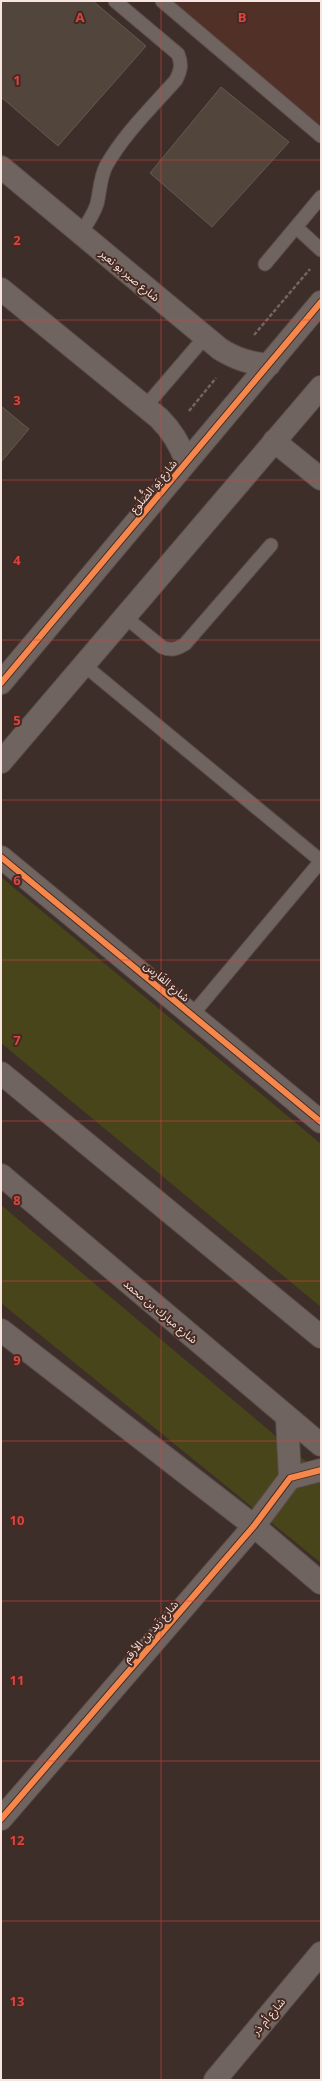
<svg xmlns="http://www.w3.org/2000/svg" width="322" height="2081" viewBox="0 0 322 2081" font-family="'Open Sans','Noto Sans Arabic',sans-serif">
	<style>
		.built { fill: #503027 }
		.green { fill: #49451a }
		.building { fill: #52453b; stroke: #645953 }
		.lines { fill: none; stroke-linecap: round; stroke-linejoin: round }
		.lane-casing { stroke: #5a4d48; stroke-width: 15 }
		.street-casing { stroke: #5a4d48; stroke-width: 24 }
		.secondary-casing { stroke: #5a4d48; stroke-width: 24 }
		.path { stroke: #716561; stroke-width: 2.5; stroke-dasharray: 4 2; stroke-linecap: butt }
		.lane { stroke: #706461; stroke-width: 13 }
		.street { stroke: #706461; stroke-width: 22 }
		.secondary { stroke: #706461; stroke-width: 22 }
		.cycleway-casing { stroke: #462a22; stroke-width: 8 }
		.cycleway { stroke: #f5874c; stroke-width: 6 }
		.grid { fill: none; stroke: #db4443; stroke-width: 1; stroke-opacity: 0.55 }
		.labels { text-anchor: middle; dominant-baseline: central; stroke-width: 4; stroke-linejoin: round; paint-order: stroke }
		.street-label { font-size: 11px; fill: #f8e5df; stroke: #462a22 }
		.grid-label { font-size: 13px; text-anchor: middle; font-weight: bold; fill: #db4443; stroke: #462a22; stroke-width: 4; stroke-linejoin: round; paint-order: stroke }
	</style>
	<rect width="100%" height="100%" fill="#3e2e2a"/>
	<path class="built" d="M159,1H321V132Z"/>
	<path class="green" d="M1,877L321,1144V1307L1,1043Z
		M1,1205L321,1474V1563L1,1303Z"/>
	<path class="building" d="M1,1H93L146,46L58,146L1,97Z
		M221,87L289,142L212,227L150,173Z
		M1,406L29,429L1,462Z"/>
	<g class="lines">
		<g class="lane-casing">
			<path id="lane" d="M162,1L321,136
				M296,227L321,250
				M80,234C87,224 93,216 97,204C100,191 100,178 106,166C124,134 152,107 176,80C181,70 182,64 178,54L115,1
				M265,264L321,197
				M145,407L205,337
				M125,617L162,647C171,651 177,649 185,644L271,545
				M84,665L321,861
				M192,1015L321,861"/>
		</g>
		<g class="street-casing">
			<path id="street" d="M1,167L220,349C236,359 249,363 269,365
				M1,289L159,418C172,431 180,444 186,461
				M274,441L321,479
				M1,857L321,1122
				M1,1330L254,1526L321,1583
				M287,1418L290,1478
				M1,1819L254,1526L290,1478L321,1470
				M215,2080L321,1953"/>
		</g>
		<g class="secondary-casing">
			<path id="secondary" d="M1,683L321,302
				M1,762L321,387
				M1,1073L321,1337
				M1,1175L321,1445"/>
		</g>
		<path class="path" d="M254,335L310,269
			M189,411L216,378"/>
		<use href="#lane" class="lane"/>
		<use href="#street" class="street"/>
		<use href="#secondary" class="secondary"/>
		<g class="cycleway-casing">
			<path id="cycleway" d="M1,683L321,302
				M1,857L321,1122
				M1,1819L254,1526L290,1478L321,1470"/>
		</g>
		<use href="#cycleway" class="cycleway"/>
	</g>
	<path class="grid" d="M161,1V2080M1,160H321M1,320H321M1,480H321M1,640H321M1,800H321M1,960H321M1,1121H321M1,1281H321M1,1441H321M1,1601H321M1,1761H321M1,1921H321"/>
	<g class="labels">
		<g class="street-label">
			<text transform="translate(130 275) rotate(40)">شارع صير بو نعير</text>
			<text transform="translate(153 486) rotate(-50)">شارع يَو الضُّلُوع</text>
			<text transform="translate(167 981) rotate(40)">شارع الفَارِس</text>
			<text transform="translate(161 1311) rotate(40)">شارع مبارك بن محمد</text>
			<text transform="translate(150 1631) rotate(-49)">شارع زَيد بن الأرقم</text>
			<text transform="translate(268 2016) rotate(-50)">شارع أم ذر</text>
		</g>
	</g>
	<g class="grid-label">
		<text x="80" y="22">A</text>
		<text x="242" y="22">B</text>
		<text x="17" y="85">1</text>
		<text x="17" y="245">2</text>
		<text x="17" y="405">3</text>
		<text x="17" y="565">4</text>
		<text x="17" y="725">5</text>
		<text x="17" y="885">6</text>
		<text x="17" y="1045">7</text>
		<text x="17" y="1205">8</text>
		<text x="17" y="1365">9</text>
		<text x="17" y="1525">10</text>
		<text x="17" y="1685">11</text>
		<text x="17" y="1845">12</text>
		<text x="17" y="2006">13</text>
	</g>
	<rect width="322" height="2081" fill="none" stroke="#f8e5df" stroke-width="4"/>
</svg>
